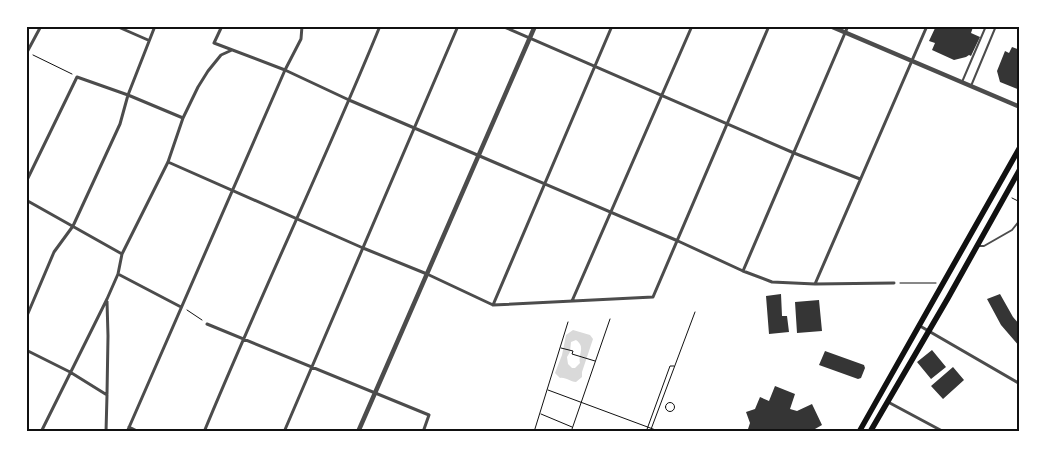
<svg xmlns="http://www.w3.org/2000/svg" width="1046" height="458" viewBox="0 0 1046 458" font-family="'Archivo Narrow',sans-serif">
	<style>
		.water { fill: #d9d9d9; fill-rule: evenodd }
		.building { fill: #353535 }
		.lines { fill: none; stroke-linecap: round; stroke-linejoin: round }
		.path { stroke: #111; stroke-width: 1 }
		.service { stroke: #4c4c4c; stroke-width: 2 }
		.minor { stroke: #4c4c4c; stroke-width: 3 }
		.tertiary { stroke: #4c4c4c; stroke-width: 4.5 }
		.primary { stroke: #111; stroke-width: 5.5 }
		.neatline { fill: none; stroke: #111; stroke-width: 2 }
	</style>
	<rect width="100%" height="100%" fill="#fff"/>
	<path class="water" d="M573,330L590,335L593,339L582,372V377L576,382C570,382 566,377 560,378L555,373L562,355L566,335ZM576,340C586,347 578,354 580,363L575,368H572L568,364L567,357L570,352L571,342Z"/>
	<path class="building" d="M936,26L973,27L971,33L980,37L971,56L969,55L966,57L954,60L932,50L935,43L929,41Z
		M1012,47L1020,50V90L1000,82L997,71L1005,51L1009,53Z
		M781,294L782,316H787L789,332L769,334L766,296Z
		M1000,294L1013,317L1020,325V347L1001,325L987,299Z
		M819,300L822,331L797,333L795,302Z
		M932,350L946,367L931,379L917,362Z
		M825,351L864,365L865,368L861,378L858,379L819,365Z
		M953,367L964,380L943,399L931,386Z
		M775,386L795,394L790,409L797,411L812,404L822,425L815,429L816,432H747L750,423L746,412L755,409L760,397L769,401Z"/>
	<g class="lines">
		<path class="path" d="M33,55L72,74
			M1012,198L1020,202
			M900,283H936
			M187,310L202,320
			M561,348L573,351L572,354L595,361
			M548,390L661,432
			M665.5 407a4.5 4.5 0 1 1 9 0a4.5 4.5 0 1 1-9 0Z
			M541,414L572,427
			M534,432L568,322
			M571,432L610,319
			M646,432L670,366H674
			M650,432L695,312"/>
		<path class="service" d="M962,82L986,26
			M971,86L996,26
			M979,246H984L1012,230L1020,220"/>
		<path class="minor" d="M116,26L148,40
			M222,26L214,43L285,70L349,100L678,241L743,271L772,282L815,284L894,283
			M502,26L794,153L860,179
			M26,54L41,26
			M168,162L363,248L427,274L493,305L653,297L769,26
			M26,182L77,77L128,95L183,118
			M26,200L122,254L118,274L107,299L41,432
			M122,254L168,162L183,118L198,87L208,71L221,55L232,50
			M743,271L848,26
			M118,274L181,307
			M815,284L927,26
			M107,301L108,336L107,394
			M572,301L692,26
			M493,305L612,26
			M26,318L54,252L73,226L120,124L128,95L155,26
			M207,324L429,415L423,432
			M920,326L1020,384
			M26,350L70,372L107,395L106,432
			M888,402L944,432
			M129,427L139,432
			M127,432L285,70L301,39L302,26
			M204,432C260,296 324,163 380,26
			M284,432L458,26"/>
		<path class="tertiary" d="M830,26L1020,107
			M358,432L535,26"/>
		<path class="primary" d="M859,432L1020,147
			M870,432L948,298L1020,169"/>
	</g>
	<rect width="1046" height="458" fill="none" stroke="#ffffff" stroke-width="55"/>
	<rect x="28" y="28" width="990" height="402" class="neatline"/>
</svg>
